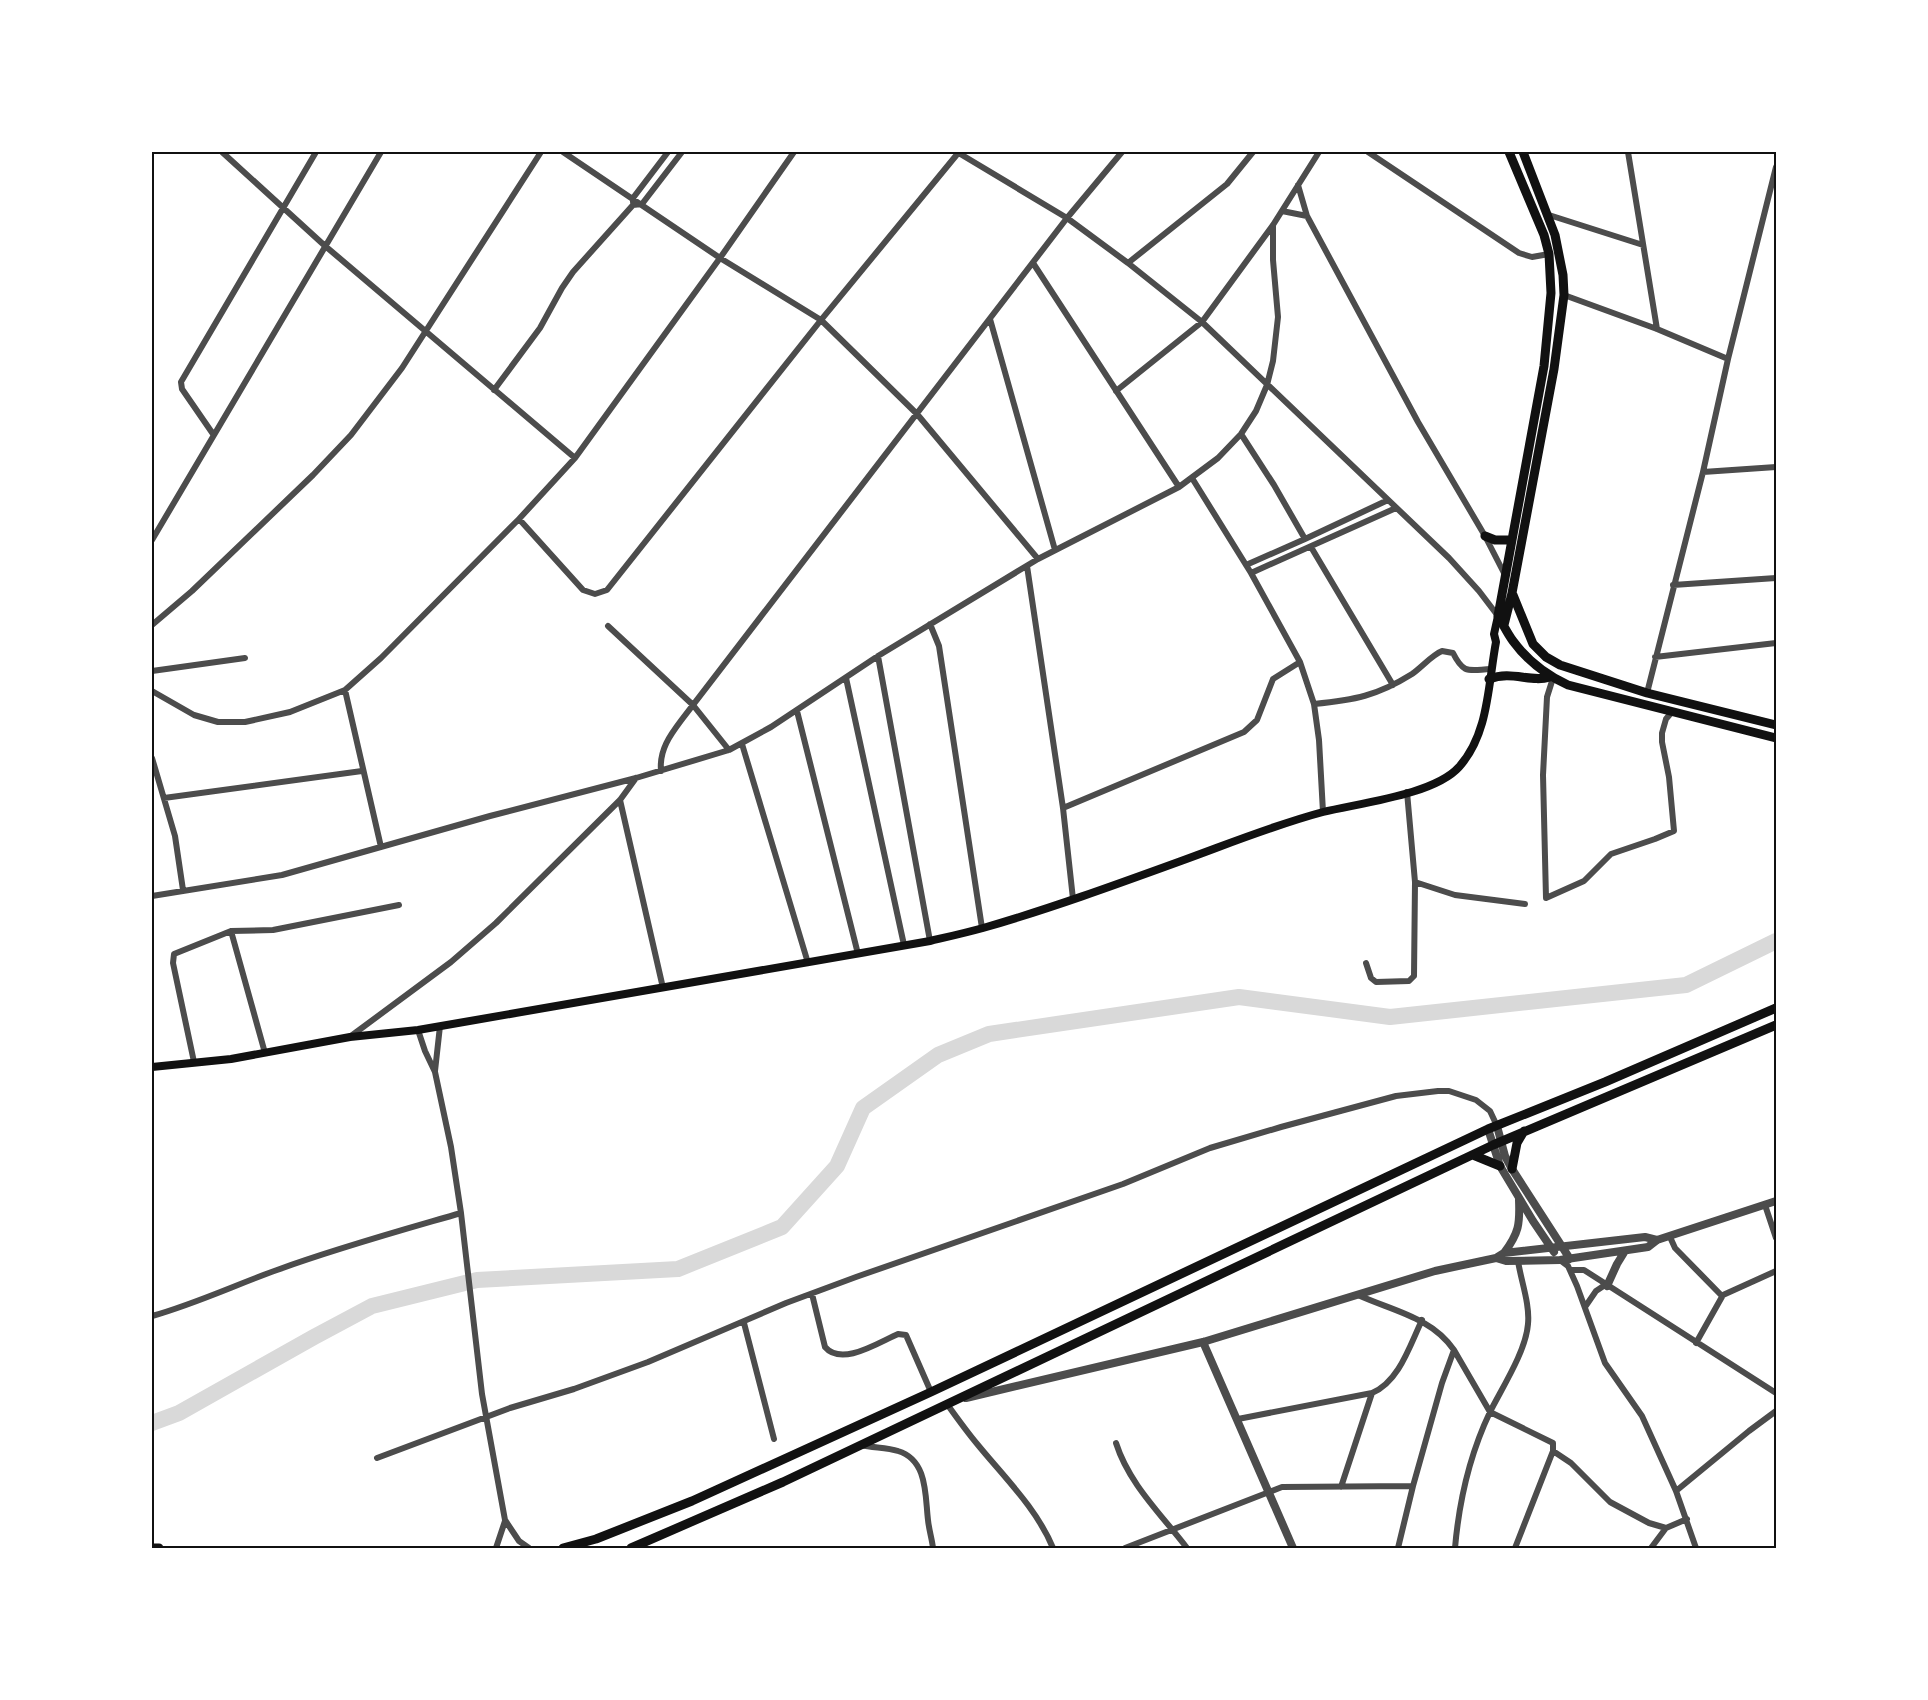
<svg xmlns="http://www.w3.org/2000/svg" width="1928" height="1700" viewBox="0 0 1928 1700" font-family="Barlow,sans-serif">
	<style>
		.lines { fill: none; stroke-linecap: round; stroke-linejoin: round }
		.river { stroke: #d9d9d9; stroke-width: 16 }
		.minor { stroke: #4c4c4c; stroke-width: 6 }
		.tertiary { stroke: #4c4c4c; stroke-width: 8 }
		.secondary { stroke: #111; stroke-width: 8 }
		.primary { stroke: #111; stroke-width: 9 }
		.neatline { fill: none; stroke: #111; stroke-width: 2 }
	</style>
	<rect width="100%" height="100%" fill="#fff"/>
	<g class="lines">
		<path class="river" d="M152,1423L179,1413L314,1337L372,1306L477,1280L678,1269L782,1227L837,1166L863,1108L938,1055L989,1034L1239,997L1390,1017L1686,985L1776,941"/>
		<path class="minor" d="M222,152L324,245L575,458
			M563,152L720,258L821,320L917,414L1038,559
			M957,152L1067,218L1128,263L1202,322L1449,558L1479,591L1498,616
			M1368,152L1519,253L1532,257L1549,254
			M1628,152L1657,329
			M1298,185L1307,216L1418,422L1485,536L1505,575
			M633,202V198L668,152
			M1282,211L1307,216
			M1549,215L1643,245
			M1033,263L1179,487
			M1128,263L1227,184L1253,152
			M1564,295L1657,329L1728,359
			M990,319L1055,550
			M494,390L540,328L562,288L573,272L633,205L642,204L682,152
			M1116,391L1202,322L1273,225L1319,152
			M213,434L182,389L181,382L316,152
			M1241,434L1274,485L1305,539
			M1703,472L1776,467
			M1192,478L1251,573L1300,662L1314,704L1319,740L1323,812
			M519,519L583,590L595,594L607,590L821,320L959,152
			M152,540L381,152
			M1311,547L1393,685
			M1246,565L1305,539L1388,500
			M1027,566L1063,808L1073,899
			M1251,573L1396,508
			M1673,585L1776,578
			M930,624L939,646L982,928
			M152,625L192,591L313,475L351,435L402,368L541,152
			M608,626L693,705L729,750
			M878,656L930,941
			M1655,657L1776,643
			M152,671L245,658
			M846,678L904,945
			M1553,678L1547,697L1543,775L1546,898L1584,881L1611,854L1655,839L1674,831L1669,777L1662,742V733L1666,719L1671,713
			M345,690L381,847
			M152,691L194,715L218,722H245L290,712L345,690L381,658L519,519L575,458L720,258L794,152
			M1647,693L1703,472L1728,359L1776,167
			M1314,704C1354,700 1377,696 1412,674C1422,667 1432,655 1442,651L1453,653C1464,675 1469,670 1491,669
			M797,711L858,954
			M742,744L808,963
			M152,758L175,836L183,890
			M661,771C659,749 671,734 683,718L1067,218L1122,152
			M164,798L362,771
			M620,800L663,988
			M1063,808L1244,732L1257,720L1273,679L1300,662
			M1415,882L1455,895L1525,904
			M152,896L282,875L490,816L636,778L729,750L771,727L878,656L1038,559L1179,487L1218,458L1241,434L1256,411L1267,385L1273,361L1278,317L1273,260V225
			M231,931L265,1053
			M1366,963L1371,978L1376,982L1409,981L1414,976L1415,882L1407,792
			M418,1030L425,1051L435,1072L451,1147L461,1213L482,1394L505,1520L519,1541L529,1548
			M351,1036L451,962L496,923L620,800L636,778
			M194,1062L173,963L174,954L231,931L273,930L399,905
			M435,1071L440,1026
			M1765,1205L1776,1238
			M1670,1237L1675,1248L1722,1296
			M1560,1260L1568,1266L1577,1286L1605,1363L1642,1416L1676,1491L1696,1548
			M1570,1270H1584L1776,1393
			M812,1294L825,1347C842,1367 879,1342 898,1334L906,1335L931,1392
			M1358,1295C1393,1311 1431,1317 1454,1350L1442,1383L1413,1486L1398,1548
			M1585,1307L1596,1291L1605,1285
			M152,1316C195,1304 235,1285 277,1270C337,1248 399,1231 461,1213
			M744,1323L774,1439
			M1696,1343L1723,1295L1776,1271
			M1454,1350L1490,1412L1553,1443V1451
			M947,1404C957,1418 967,1432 978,1445C1005,1478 1037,1509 1053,1548
			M1238,1419L1372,1393C1399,1382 1410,1345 1422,1320
			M1116,1443C1129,1484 1161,1514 1187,1548
			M861,1445C873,1448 887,1447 898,1451C928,1460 925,1496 928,1520C929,1530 932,1539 933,1548
			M377,1458L510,1408L574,1389L648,1362L786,1303L856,1277L1123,1184L1210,1148L1281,1127L1396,1096L1438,1091H1449L1476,1100L1490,1111L1497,1126
			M1341,1487L1372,1393
			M1676,1491L1749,1431L1776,1411
			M496,1548L505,1521
			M1125,1548L1282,1487L1413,1486
			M1455,1548C1459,1502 1470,1454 1490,1412C1502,1388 1526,1351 1528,1324C1530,1304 1521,1281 1518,1261
			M1515,1548L1553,1451L1571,1463L1610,1502L1649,1523L1666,1528L1687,1519
			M1651,1548L1666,1528"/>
		<path class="tertiary" d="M1497,1126L1505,1156L1512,1169L1570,1259
			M1488,1129L1500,1166L1533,1221L1554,1252
			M1504,1253C1519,1233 1520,1224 1519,1200
			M1496,1258L1506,1261L1560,1260L1648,1247L1657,1240L1776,1201
			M1607,1286L1617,1264L1625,1251
			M1203,1342L1293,1548
			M966,1398L1203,1342L1435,1271L1496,1258L1504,1253L1645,1237L1657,1240"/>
		<path class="secondary" d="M152,1067L231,1059L350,1037L418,1030L930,941C947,937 965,933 983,928C1049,909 1115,885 1181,861C1228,844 1274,825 1323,812C1359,803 1434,795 1459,767C1489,734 1488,684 1496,642L1494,634L1498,616"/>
		<path class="primary" d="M1509,152L1544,235L1549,254L1551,293L1544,366L1498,616C1503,624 1507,633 1513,641C1527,660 1546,675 1568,685L1776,738
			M1485,536L1495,540H1512
			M1513,595L1533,644L1546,657L1560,665L1647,693L1776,725
			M1504,625L1512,593L1554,369L1564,295L1563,275L1555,235L1523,152
			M1489,679C1512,670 1530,683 1550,677
			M1473,1155L1500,1166
			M1512,1169L1517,1143L1524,1131
			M152,1548H159
			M563,1548L596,1539L692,1501L931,1392L1488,1129L1605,1082L1776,1008
			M631,1548L783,1482L1493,1145L1776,1025"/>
	</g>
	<rect width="1928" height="1700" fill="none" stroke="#ffffff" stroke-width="306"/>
	<rect x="153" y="153" width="1622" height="1394" class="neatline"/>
</svg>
